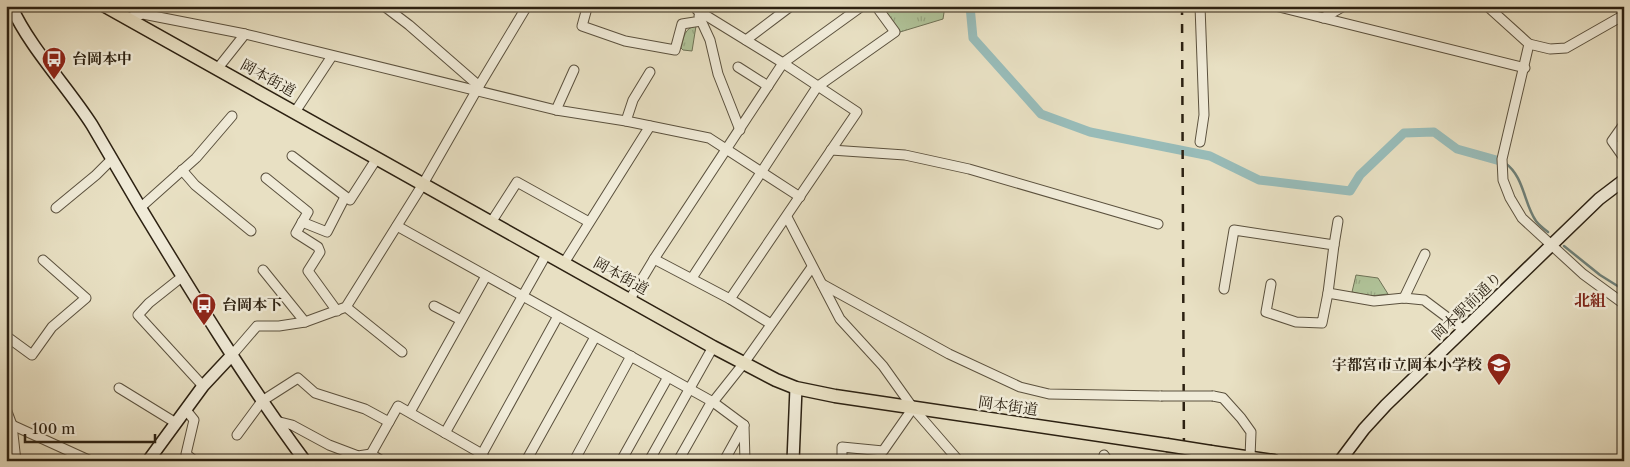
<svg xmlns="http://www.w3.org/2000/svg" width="1630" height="467" font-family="'Libre Caslon Text','Noto Serif JP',serif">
<defs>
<pattern id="grass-tufts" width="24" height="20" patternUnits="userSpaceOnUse" patternTransform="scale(1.25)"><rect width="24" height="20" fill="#b0c399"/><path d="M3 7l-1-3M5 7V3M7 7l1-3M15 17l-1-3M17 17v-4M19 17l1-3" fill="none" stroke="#98a783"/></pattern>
</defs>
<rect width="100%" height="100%" fill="#e8e0c3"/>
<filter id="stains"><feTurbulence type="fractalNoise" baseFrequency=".004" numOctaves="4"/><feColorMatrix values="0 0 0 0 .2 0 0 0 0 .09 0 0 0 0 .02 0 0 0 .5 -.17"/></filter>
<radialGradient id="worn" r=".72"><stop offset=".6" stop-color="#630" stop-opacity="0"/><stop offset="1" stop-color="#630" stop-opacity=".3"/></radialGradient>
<!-- grass -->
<g fill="url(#grass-tufts)" stroke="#6e7256">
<polygon points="881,6 945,6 943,19 900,32"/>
<path d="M696,26l-4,25 -9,-1 -2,-2c3,-11 3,-20 15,-22z"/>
<polygon points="1356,275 1378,278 1388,294 1370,296 1352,292"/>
</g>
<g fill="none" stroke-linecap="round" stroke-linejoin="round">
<!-- stream -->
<g stroke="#6d7e76" stroke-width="2.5">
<path d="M1505,163c19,13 19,41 31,58 3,4 8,8 12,11"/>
<polyline points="1564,246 1600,275 1624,290"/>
</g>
<!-- canal -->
<polyline stroke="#98bcb9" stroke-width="9" points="970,6 973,38 1041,114 1090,132 1210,156 1259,180 1350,191 1360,175 1404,133 1434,132 1457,149 1500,161"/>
<defs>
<g id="street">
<polyline points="384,6 409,25 479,86"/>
<polyline points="1275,6 1525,68"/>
<polyline points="1487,6 1529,44 1550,49 1566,48 1624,15"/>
<polyline points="587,8 582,26 625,41 675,50 682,24 701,21"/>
<polyline points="697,10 783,63 857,112 730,299"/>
<polyline points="699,16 710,40 718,74 740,130"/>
<polyline points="126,18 143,14 245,34 556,110 626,121 709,138 800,197"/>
<polyline points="1323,18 1344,6"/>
<polyline points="746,40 791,6"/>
<polyline points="1529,44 1502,159 1503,180 1510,198 1522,218 1583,274 1624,304"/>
<polyline points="738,67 768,86"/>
<polyline points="218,68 245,34"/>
<polyline points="556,110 574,70"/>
<polyline points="295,112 332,56"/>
<polyline points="626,121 633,100 650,72"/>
<polyline points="1624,124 1612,141 1624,158"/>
<polyline points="1200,142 1204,115 1200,6"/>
<polyline points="831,150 905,155 969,169 1158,224"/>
<polyline points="292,156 350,200 377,158"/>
<polyline points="182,170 195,185 251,231"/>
<polyline points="266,178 308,212 296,233 318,247 320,252 308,271 337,311"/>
<polyline points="56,208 96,175 112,159"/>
<polyline points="140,208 196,158 232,116"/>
<polyline points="787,217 840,319 883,366 913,408 959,461"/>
<polyline points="492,221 517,182 589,222"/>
<polyline points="302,222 327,232 345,197"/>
<polyline points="397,226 713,402 744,425"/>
<polyline points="1334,245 1338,221"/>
<polyline points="654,259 730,299 771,324"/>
<polyline points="564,263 650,126"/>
<polyline points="263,270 305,322"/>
<polyline points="183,276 149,303 138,315 203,386"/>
<polyline points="692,278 817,87 895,32 876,6"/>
<polyline points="822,284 949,354 1020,387 1049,394 1161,396"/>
<polyline points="1271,284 1266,312 1296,322 1322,323 1328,293"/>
<polyline points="1224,289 1234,230 1334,245 1328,293 1374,301 1404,298 1424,300 1464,330"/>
<polyline points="1404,298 1425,254"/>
<polyline points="630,299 654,259 783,63 862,6"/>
<polyline points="434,306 461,320"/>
<polyline points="346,307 402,352"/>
<polyline points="6,336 32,355 52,327 86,298 43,260"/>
<polyline points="232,355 257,326 279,326 305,322 346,307 423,184 479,86 527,6"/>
<polyline points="119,388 176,423"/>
<polyline points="1213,396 1223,398 1241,418 1251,432 1250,457"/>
<polyline points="713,402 744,363 812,267"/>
<polyline points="6,409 12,425 16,461"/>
<polyline points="186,410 194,420 186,454 195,461"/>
<polyline points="410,412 486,276"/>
<polyline points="276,421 292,425 329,445 358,456 371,454"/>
<polyline points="12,425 91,461"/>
<polyline points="744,426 745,461"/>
<polyline points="445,433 547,253"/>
<polyline points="237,435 262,401 298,378 315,393 365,409 389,422"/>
<polyline points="482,454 558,316"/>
<polyline points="1104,455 1108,461"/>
<polyline points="382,461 371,454 398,406 482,454 486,461"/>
<polyline points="526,461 595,337"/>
<polyline points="574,461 631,356"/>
<polyline points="621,461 668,377"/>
<polyline points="649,461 713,347"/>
<polyline points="678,461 712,401"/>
<polyline points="724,461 744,425"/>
<polyline points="842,461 842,447 883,451 913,408"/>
</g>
<g id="secondary">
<path d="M11,6c19,42 56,80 81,119 16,27 32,55 48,82 52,86 105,173 165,254"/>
<polyline points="148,461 203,386 232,355"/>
<polyline points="793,461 796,388"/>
<polyline points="1340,461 1364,429 1386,405 1599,199 1624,180"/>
</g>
<g id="primary">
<polyline points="105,6 713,347 776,380 796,388 835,396 1167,445"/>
<polyline points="1211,452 1274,461"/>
</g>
</defs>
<!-- street casing -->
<use href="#street" stroke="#5b513e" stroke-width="11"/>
<!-- secondary casing -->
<use href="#secondary" stroke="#2c2112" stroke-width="14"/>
<!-- primary casing -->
<use href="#primary" stroke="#2c2112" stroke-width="15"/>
<!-- street -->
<use href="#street" stroke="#f0ebd8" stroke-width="9"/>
<!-- secondary -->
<use href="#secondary" stroke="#f0ebd8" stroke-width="11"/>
<!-- primary -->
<use href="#primary" stroke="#e8e0c3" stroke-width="12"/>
<!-- rail -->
<polyline stroke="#2c2112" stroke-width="2.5" stroke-dasharray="9 9" stroke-linecap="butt" points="1182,6 1184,461"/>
<defs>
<polyline id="street-bridge" points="1161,396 1213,396"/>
<polyline id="primary-bridge" points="1167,445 1211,452"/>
</defs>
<!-- street-bridge casing -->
<use href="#street-bridge" stroke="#5b513e" stroke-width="11" stroke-linecap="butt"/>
<!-- primary-bridge casing -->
<use href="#primary-bridge" stroke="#2c2112" stroke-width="15" stroke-linecap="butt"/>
<!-- street-bridge -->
<use href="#street-bridge" stroke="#f0ebd8" stroke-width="9"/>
<!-- primary-bridge -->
<use href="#primary-bridge" stroke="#e8e0c3" stroke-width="12"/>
</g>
<!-- icons -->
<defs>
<symbol id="bus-pin" viewBox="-11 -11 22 30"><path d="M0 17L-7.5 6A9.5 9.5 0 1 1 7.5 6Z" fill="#8f2418" stroke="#f0ebd8"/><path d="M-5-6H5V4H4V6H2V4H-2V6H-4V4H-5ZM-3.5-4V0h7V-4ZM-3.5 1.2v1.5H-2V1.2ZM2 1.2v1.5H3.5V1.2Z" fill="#fff"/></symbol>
<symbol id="school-pin" viewBox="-11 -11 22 30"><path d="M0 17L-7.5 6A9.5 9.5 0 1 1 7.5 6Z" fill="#8f2418" stroke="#f0ebd8"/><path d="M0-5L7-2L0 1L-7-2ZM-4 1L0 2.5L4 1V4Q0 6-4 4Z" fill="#fff"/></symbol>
</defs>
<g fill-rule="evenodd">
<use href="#bus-pin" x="40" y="45" width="28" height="38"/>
<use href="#bus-pin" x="190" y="291" width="28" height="38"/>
<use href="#school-pin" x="1485" y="351" width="28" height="38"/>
</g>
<g text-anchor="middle" stroke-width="5" stroke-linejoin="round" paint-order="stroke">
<!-- poi labels -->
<g font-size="15" font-weight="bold" fill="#2c2112" stroke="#f0ebd8" text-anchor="start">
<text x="72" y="64">台岡本中</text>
<text x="222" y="310">台岡本下</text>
<text x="1482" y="370" text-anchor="end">宇都宮市立岡本小学校</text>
</g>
<!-- street labels -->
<g font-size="15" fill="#2c2112" stroke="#f0ebd8">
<text transform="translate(268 78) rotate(29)" y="5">岡本街道</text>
<text transform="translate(621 276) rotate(29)" y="5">岡本街道</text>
<text transform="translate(1467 306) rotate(-44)" y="5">岡本駅前通り</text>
<text transform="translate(1008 406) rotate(8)" y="5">岡本街道</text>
</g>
<!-- neighbourhood labels -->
<g font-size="16" font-weight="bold" fill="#7a1f14" stroke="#f0ebd8">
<text x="1590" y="306">北組</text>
</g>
</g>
<!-- margin -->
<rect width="1630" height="467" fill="none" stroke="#e8e0c3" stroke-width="25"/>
<rect x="8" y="8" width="1615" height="452" fill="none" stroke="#2c2112" stroke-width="2.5"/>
<rect x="12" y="12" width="1605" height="442" fill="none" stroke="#2c2112"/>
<!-- scale -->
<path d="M25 434v8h130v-8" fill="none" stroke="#2c2112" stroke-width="2.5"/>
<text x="32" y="434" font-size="15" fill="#2c2112" stroke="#f0ebd8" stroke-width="4" paint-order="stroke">100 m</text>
<rect width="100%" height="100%" filter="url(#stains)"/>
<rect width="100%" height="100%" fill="url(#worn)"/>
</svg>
